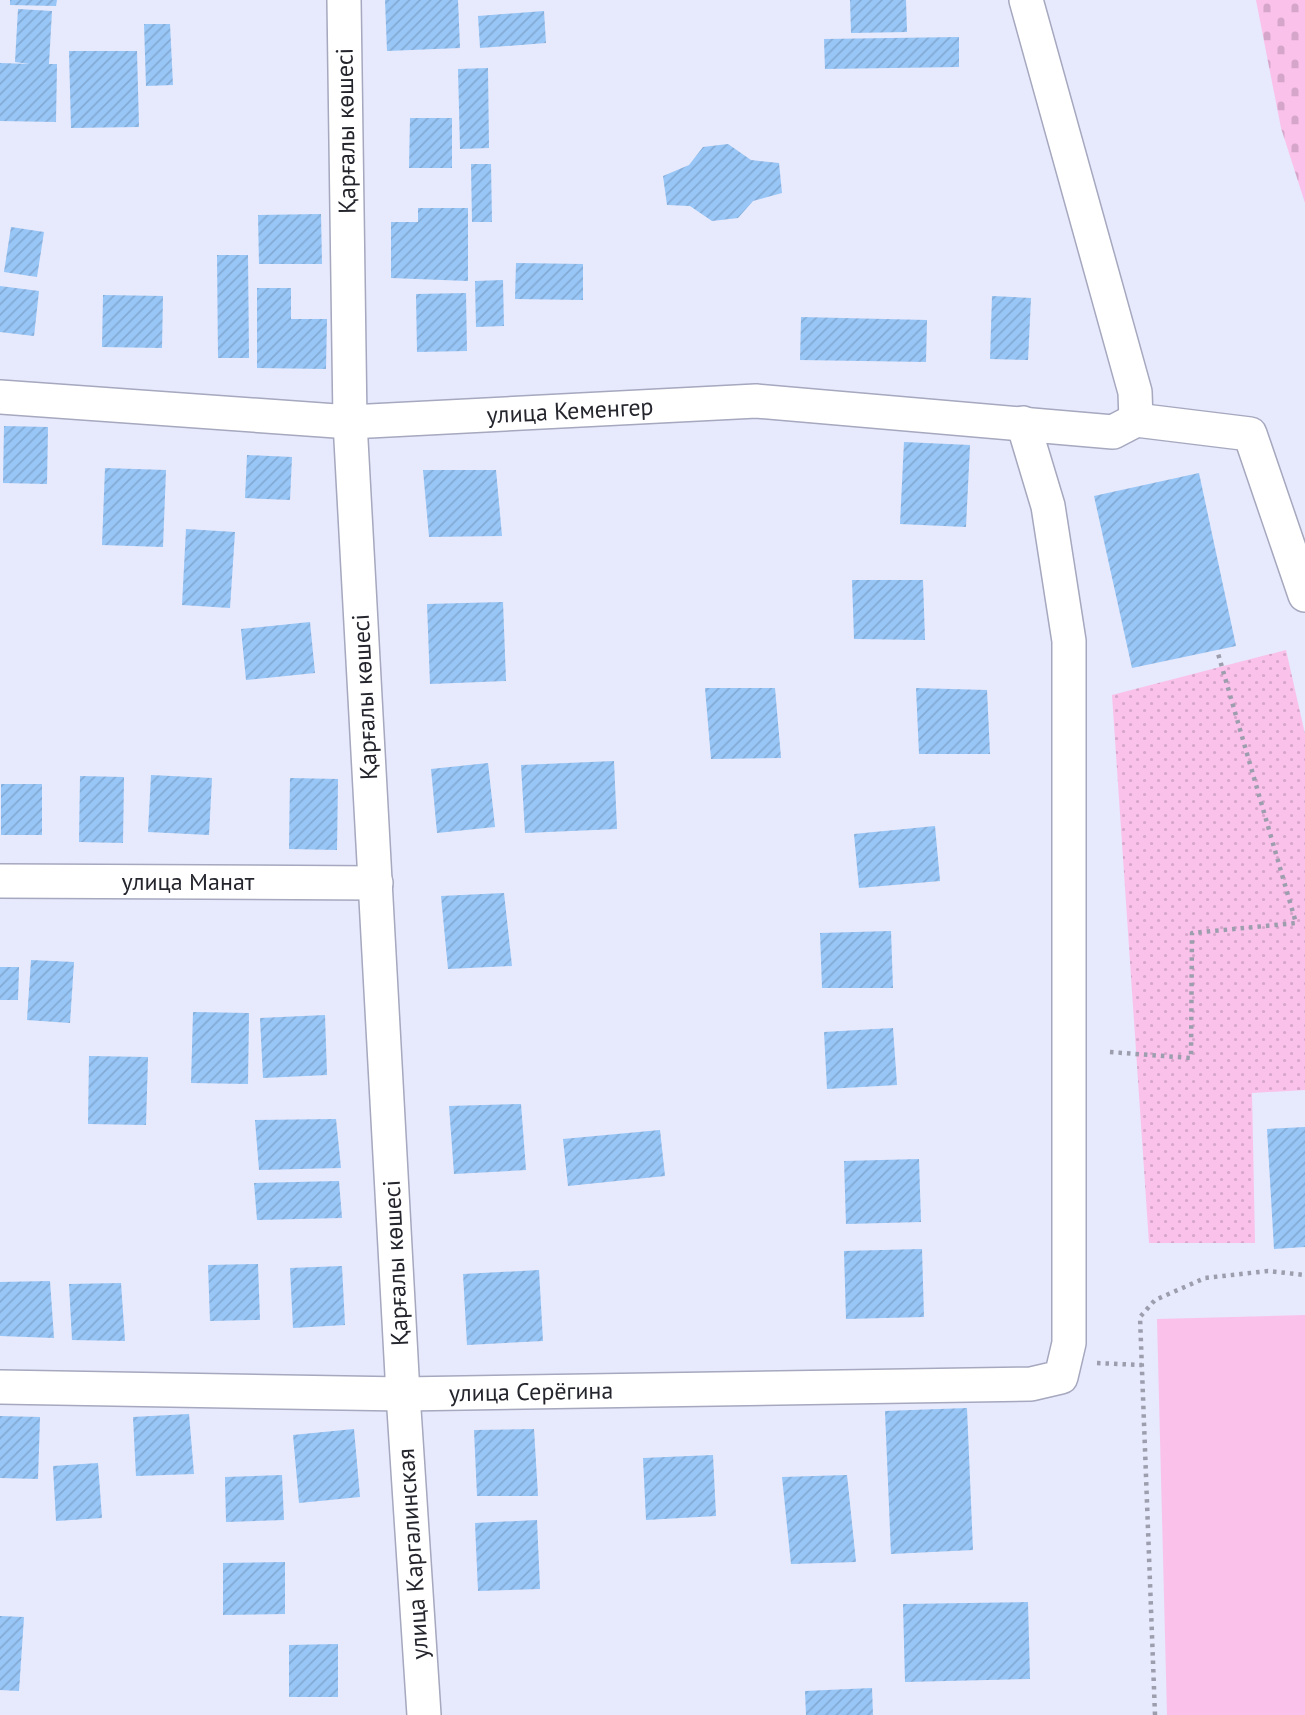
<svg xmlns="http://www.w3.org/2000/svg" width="1305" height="1715" font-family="'PT Sans',sans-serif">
<defs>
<pattern id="cemetery-stones" width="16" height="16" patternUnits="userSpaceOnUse" patternTransform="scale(1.75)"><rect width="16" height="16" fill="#fac1eb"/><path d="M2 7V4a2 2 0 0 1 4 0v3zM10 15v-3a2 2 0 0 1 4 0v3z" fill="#d6a6ca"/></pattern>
<pattern id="park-dots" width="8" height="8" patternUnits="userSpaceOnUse" patternTransform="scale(1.75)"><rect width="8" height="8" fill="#fac1eb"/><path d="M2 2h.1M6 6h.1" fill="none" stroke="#d6a6ca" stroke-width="1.8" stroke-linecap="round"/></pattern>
<pattern id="building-hatch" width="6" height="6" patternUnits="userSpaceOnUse" patternTransform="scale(1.75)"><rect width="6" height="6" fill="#98c6f7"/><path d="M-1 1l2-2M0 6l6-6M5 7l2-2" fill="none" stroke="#83aad4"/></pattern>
</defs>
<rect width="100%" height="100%" fill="#e7e9fc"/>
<!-- cemetery -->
<polygon fill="url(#cemetery-stones)" points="1256,0 1305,0 1305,203 1281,128"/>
<!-- park -->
<polygon fill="url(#park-dots)" points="1286,650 1305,734 1305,1090 1252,1093 1255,1243 1149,1243 1112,695"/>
<!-- pitch -->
<polygon fill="#fac1eb" points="1305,1315 1305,1715 1167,1715 1157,1319"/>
<!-- building -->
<g fill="url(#building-hatch)">
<polygon points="10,0 57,0 56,6 10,5"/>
<polygon points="385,0 458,0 460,48 387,51"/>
<polygon points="850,0 906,0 907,32 851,33"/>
<polygon points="18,9 52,11 49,64 57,64 56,122 0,121 0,63 30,64 15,62"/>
<polygon points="544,11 546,43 480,48 478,16"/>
<polygon points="144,24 170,24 173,85 146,86"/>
<polygon points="959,37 959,67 825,69 824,39"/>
<polygon points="69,51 137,51 139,127 71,128"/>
<polygon points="488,68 489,148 460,149 458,69"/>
<polygon points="410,118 452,118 452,168 409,168"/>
<polygon points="728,144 751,160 779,163 782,193 753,201 738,218 712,221 690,206 667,205 663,176 689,165 703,147"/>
<polygon points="471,164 491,164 492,222 472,222"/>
<polygon points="418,208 468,208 468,281 391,278 391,222 418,222"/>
<polygon points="321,214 322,264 259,264 258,215"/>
<polygon points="11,227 44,232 37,277 4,272"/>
<polygon points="217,255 248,255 249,358 218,358"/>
<polygon points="516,263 583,264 583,300 515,299"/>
<polygon points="503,280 504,326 476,327 475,281"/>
<polygon points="0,286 39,291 34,336 0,332"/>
<polygon points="257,288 291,288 291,319 327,319 326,369 257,368"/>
<polygon points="466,293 467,351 417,352 416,294"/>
<polygon points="103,295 163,296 162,348 102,347"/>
<polygon points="992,296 1031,298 1028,360 990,359"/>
<polygon points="801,317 927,320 926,362 800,360"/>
<polygon points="4,426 48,427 47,484 3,483"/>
<polygon points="904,442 970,445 966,527 900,524"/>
<polygon points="247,455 292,457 290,500 245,498"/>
<polygon points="105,468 166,470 163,547 102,545"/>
<polygon points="423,470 496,470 502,536 429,537"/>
<polygon points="1199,473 1236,646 1132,668 1094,496"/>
<polygon points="186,529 235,532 230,608 182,605"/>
<polygon points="852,580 923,580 925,640 854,639"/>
<polygon points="503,602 506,681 430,684 427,604"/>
<polygon points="310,622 315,673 246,680 241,629"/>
<polygon points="705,688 775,688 781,758 711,759"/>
<polygon points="916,688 987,690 990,754 919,754"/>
<polygon points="614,761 617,829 525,833 521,765"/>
<polygon points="488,763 495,827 437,833 431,769"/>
<polygon points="151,775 212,778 209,835 148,832"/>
<polygon points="80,776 124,777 123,843 79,842"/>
<polygon points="290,778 338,779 337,850 289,849"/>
<rect x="1" y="784" width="41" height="51"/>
<polygon points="935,826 940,881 859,888 854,834"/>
<polygon points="504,893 512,966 448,969 441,896"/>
<polygon points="891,931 893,988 822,988 820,933"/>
<polygon points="31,960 74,962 70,1023 27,1020"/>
<polygon points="0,967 19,967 18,1000 0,1000"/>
<polygon points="193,1012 249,1013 248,1084 191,1083"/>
<polygon points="325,1015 327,1075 263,1078 260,1018"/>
<polygon points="893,1028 897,1085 827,1089 824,1032"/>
<polygon points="89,1056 148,1057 146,1125 88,1124"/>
<polygon points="521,1104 526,1170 454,1174 449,1106"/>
<polygon points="336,1119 341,1168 259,1170 255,1120"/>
<polygon points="1305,1127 1305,1247 1274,1249 1267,1129"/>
<polygon points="660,1130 665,1176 568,1186 563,1139"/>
<polygon points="919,1159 921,1222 846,1224 844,1161"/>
<polygon points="339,1181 342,1218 257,1220 254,1183"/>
<polygon points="922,1249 924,1317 846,1319 844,1251"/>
<polygon points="258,1264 260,1320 210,1321 208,1265"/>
<polygon points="342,1266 345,1325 293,1328 290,1268"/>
<polygon points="539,1270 543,1341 467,1345 463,1274"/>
<polygon points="50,1281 54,1338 0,1336 0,1282"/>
<polygon points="121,1283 125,1341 72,1340 69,1284"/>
<polygon points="967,1408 973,1550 891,1554 885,1411"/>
<polygon points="189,1414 194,1474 136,1476 133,1417"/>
<polygon points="0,1416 40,1417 38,1479 0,1478"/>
<polygon points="354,1429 360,1497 299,1503 293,1435"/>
<polygon points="534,1429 538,1496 477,1496 474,1430"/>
<polygon points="713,1455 716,1516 646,1520 643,1458"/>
<polygon points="98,1463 102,1518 56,1521 53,1466"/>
<polygon points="282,1475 284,1520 226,1522 225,1477"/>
<polygon points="847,1475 856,1562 791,1564 782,1477"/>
<polygon points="537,1520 540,1589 478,1591 475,1523"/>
<polygon points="285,1562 285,1614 223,1615 223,1563"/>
<polygon points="1028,1602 1030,1679 905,1682 903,1604"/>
<polygon points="0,1616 24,1617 19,1691 0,1690"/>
<polygon points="338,1644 338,1697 289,1697 289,1645"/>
<polygon points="872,1688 873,1715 806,1715 805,1691"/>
</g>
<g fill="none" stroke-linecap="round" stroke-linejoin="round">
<defs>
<g id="minor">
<polyline points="344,0 350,422 403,1394 424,1715"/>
<polyline points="1026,0 1135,392 1136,420"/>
<polyline points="0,397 350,422 756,401 1113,432 1136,420"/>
<polyline points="1136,420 1250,434 1305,595"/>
<polyline points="0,881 376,883"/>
<polyline points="0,1387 403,1394 1031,1384 1061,1377 1069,1343 1069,641 1048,506 1023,423"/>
</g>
</defs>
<!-- minor casing -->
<use href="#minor" stroke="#a5a8be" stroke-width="36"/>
<!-- path -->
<g stroke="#9c9ead" stroke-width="4.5" stroke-dasharray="3.5 5" stroke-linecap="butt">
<polyline points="1110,1052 1191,1058 1192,933 1296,923 1217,650"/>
<polyline points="1097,1363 1142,1365"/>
<polyline points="1155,1715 1140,1317 1155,1300 1205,1278 1268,1271 1305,1275"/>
</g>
<!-- minor -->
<use href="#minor" stroke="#fff" stroke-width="33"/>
</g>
<g text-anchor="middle" stroke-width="5" stroke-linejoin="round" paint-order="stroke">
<!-- street labels -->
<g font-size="24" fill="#24252d" stroke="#fff">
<text transform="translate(346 131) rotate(-91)" y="8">Қарғалы көшесі</text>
<text transform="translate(570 411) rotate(-3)" y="8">улица Кеменгер</text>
<text transform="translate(365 697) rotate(-93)" y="8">Қарғалы көшесі</text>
<text x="188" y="890">улица Манат</text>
<text transform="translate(396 1263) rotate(-93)" y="8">Қарғалы көшесі</text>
<text transform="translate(531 1392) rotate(-1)" y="8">улица Серёгина</text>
<text transform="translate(413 1554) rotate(-94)" y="8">улица Каргалинская</text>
</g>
</g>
</svg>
